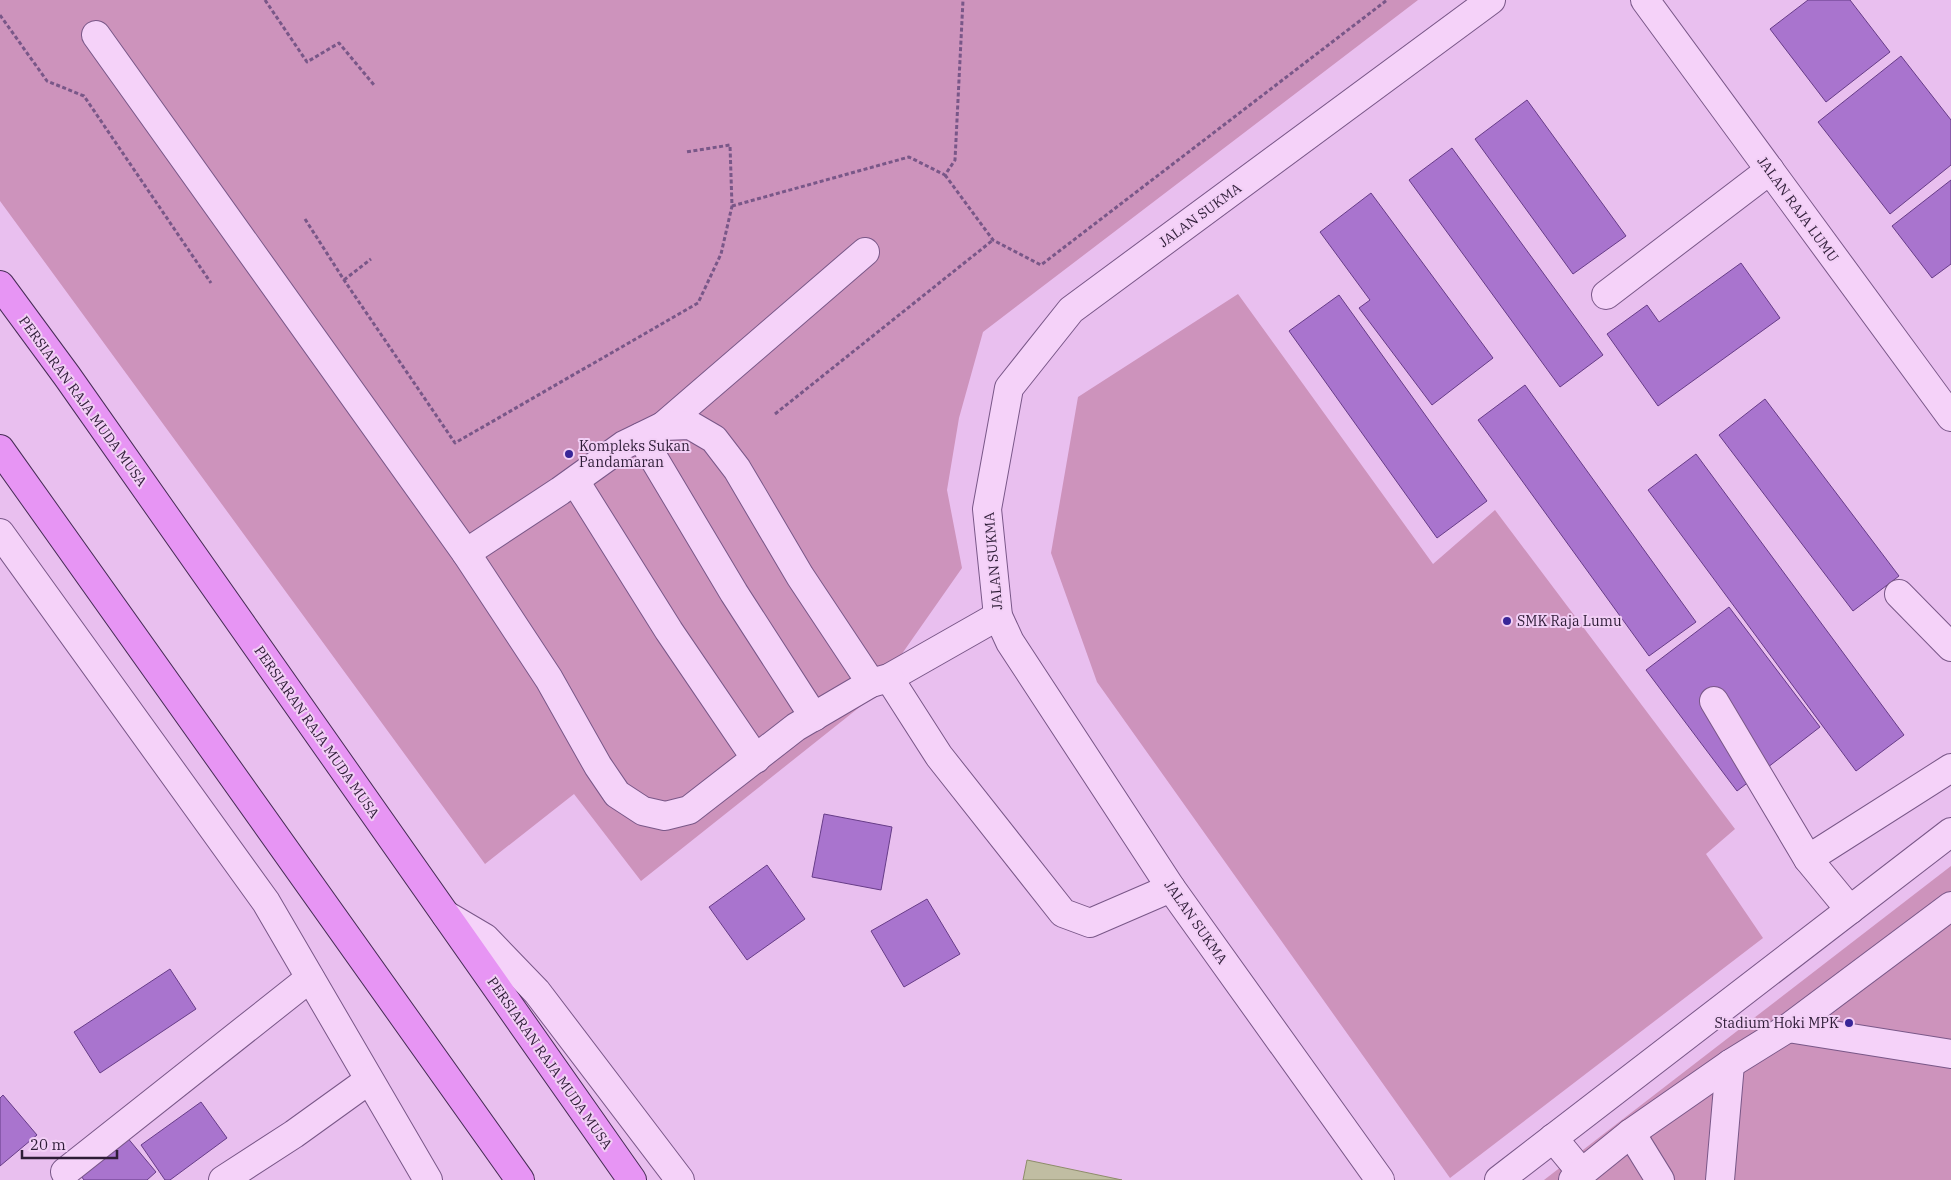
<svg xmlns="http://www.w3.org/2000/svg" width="1951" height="1180" font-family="'IBM Plex Serif',serif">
<rect width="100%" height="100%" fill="#e9bfef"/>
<!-- green -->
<g fill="#cd93bc">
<polygon points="0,0 1418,0 983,332 959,418 947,490 962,568 871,698 641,881 574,794 485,864 0,201"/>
<polygon points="1238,294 1433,564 1495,510 1735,829 1706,854 1763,938 1450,1178 1097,682 1051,553 1078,397"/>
<polygon points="1951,866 1951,1180 1544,1180"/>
</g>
<!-- water -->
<polygon fill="#c0bda2" stroke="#8e8c6a" points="1027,1160 1122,1180 1023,1180"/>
<!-- building -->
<g fill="#a974ce" stroke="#673c88">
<polygon points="1808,0 1850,0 1890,52 1826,102 1770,29"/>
<polygon points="1901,56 1951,120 1951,165 1890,214 1818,122"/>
<polygon points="1527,100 1626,236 1573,274 1475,139"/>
<polygon points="1452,148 1603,355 1560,387 1409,180"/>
<polygon points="1951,180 1951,264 1932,278 1892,226"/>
<polygon points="1371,193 1493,358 1432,405 1359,308 1370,300 1320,232"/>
<polygon points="1741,263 1780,318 1658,406 1607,334 1647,305 1659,322"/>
<polygon points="1339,295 1487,501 1437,538 1289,331"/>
<polygon points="1525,385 1696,622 1649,656 1478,420"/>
<polygon points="1765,399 1899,576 1853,611 1719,435"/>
<polygon points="1696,454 1904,735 1856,771 1648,490"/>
<polygon points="1729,607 1820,727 1737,791 1646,670"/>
<polygon points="824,814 892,827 881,890 812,877"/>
<polygon points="767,865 805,919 747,960 709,907"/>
<polygon points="927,899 960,954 904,987 871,931"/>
<polygon points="170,969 196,1009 100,1073 74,1032"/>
<polygon points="3,1095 37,1135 0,1166 0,1098"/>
<polygon points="201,1102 227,1138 170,1180 165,1180 141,1145"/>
<polygon points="126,1136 156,1172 147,1180 84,1180 81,1176"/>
</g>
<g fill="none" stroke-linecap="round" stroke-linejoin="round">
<defs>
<g id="minor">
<polyline points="1645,0 1951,417"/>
<polyline points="96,35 466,553 549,679 598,766 617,794 643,811 665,816 689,810 796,727 871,683 889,678 998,616"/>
<polyline points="1606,295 1770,170"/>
<polyline points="663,426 865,252"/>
<polyline points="641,437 734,593 814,717"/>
<polyline points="575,481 669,631 756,759"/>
<polyline points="0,533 266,902 428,1180"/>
<polyline points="466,553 560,491 624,445 663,426 690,425 714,439 737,469 800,576 871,683"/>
<polyline points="1899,594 1951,647"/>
<polyline points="889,678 939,756 1063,913 1090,923 1171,888"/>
<polyline points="1714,701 1808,859 1850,910"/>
<polyline points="1808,859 1951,768"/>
<polyline points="446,915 485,938 537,992 680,1180"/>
<polyline points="1788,1028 1951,1054"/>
<polyline points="1631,1133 1660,1180"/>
<polyline points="1553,1138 1582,1173"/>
<polyline points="65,1172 310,978"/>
<polyline points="223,1180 294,1134 369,1080"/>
<polyline points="1380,1180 1171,888 1010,642 998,616 987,509 1009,388 1071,310 1491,0"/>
<polyline points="1499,1180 1951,832"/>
<polyline points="1573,1180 1631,1133 1730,1064 1788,1028 1951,906"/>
<polyline points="1720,1180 1730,1064"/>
</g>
<g id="major">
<polyline points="0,285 67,376 632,1180"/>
<polyline points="0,449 520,1180"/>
</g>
</defs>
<!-- minor casing -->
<use href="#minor" stroke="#795788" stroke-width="30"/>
<!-- major casing -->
<use href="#major" stroke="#462c55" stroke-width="30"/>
<!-- path -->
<g stroke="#795788" stroke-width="3" stroke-dasharray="4 2.5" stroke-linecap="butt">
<polyline points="265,0 307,62 339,43 374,85"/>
<polyline points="0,15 47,81 84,96 211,283"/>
<polyline points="945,175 993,240 1041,265 1387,0"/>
<polyline points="732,206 909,157 945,175 955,160 963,0"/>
<polyline points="305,219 344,280 455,443 698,303 721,254 732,206 730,145 686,152"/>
<polyline points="344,280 371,259"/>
<polyline points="775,414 993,240"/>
</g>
<!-- minor -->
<use href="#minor" stroke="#f5d2f9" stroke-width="28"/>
<!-- major -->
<use href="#major" stroke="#e795f4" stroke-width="28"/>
</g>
<!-- markers -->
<g fill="#392698" stroke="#f2cff6" stroke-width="2">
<circle cx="569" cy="454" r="5"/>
<circle cx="1507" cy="621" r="5"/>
<circle cx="1849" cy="1023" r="5"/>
</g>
<g text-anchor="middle" stroke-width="4" stroke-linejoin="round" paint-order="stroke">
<!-- street labels -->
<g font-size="14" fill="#2e1c37" stroke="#f2cff6">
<text transform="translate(1798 209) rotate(54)" y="5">JALAN RAJA LUMU</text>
<text transform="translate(1200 215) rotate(-36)" y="5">JALAN SUKMA</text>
<text transform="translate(83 401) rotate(54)" y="5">PERSIARAN RAJA MUDA MUSA</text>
<text transform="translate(993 561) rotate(-95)" y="5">JALAN SUKMA</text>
<text transform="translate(317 732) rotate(55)" y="5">PERSIARAN RAJA MUDA MUSA</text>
<text transform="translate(1196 922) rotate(55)" y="5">JALAN SUKMA</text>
<text transform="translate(550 1063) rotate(55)" y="5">PERSIARAN RAJA MUDA MUSA</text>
</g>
<!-- poi labels -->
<g font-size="14" fill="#2e1c37" stroke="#f2cff6" text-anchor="start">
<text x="579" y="451">Kompleks Sukan<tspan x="579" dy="16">Pandamaran</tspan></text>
<text x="1517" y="626">SMK Raja Lumu</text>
<text x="1839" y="1028" text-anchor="end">Stadium Hoki MPK</text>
</g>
</g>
<!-- scale -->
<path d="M22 1150v8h95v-8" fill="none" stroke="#2e1c37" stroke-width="2.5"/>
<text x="30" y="1150" font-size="15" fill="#2e1c37" stroke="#f2cff6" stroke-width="4" paint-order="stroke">20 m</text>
</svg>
